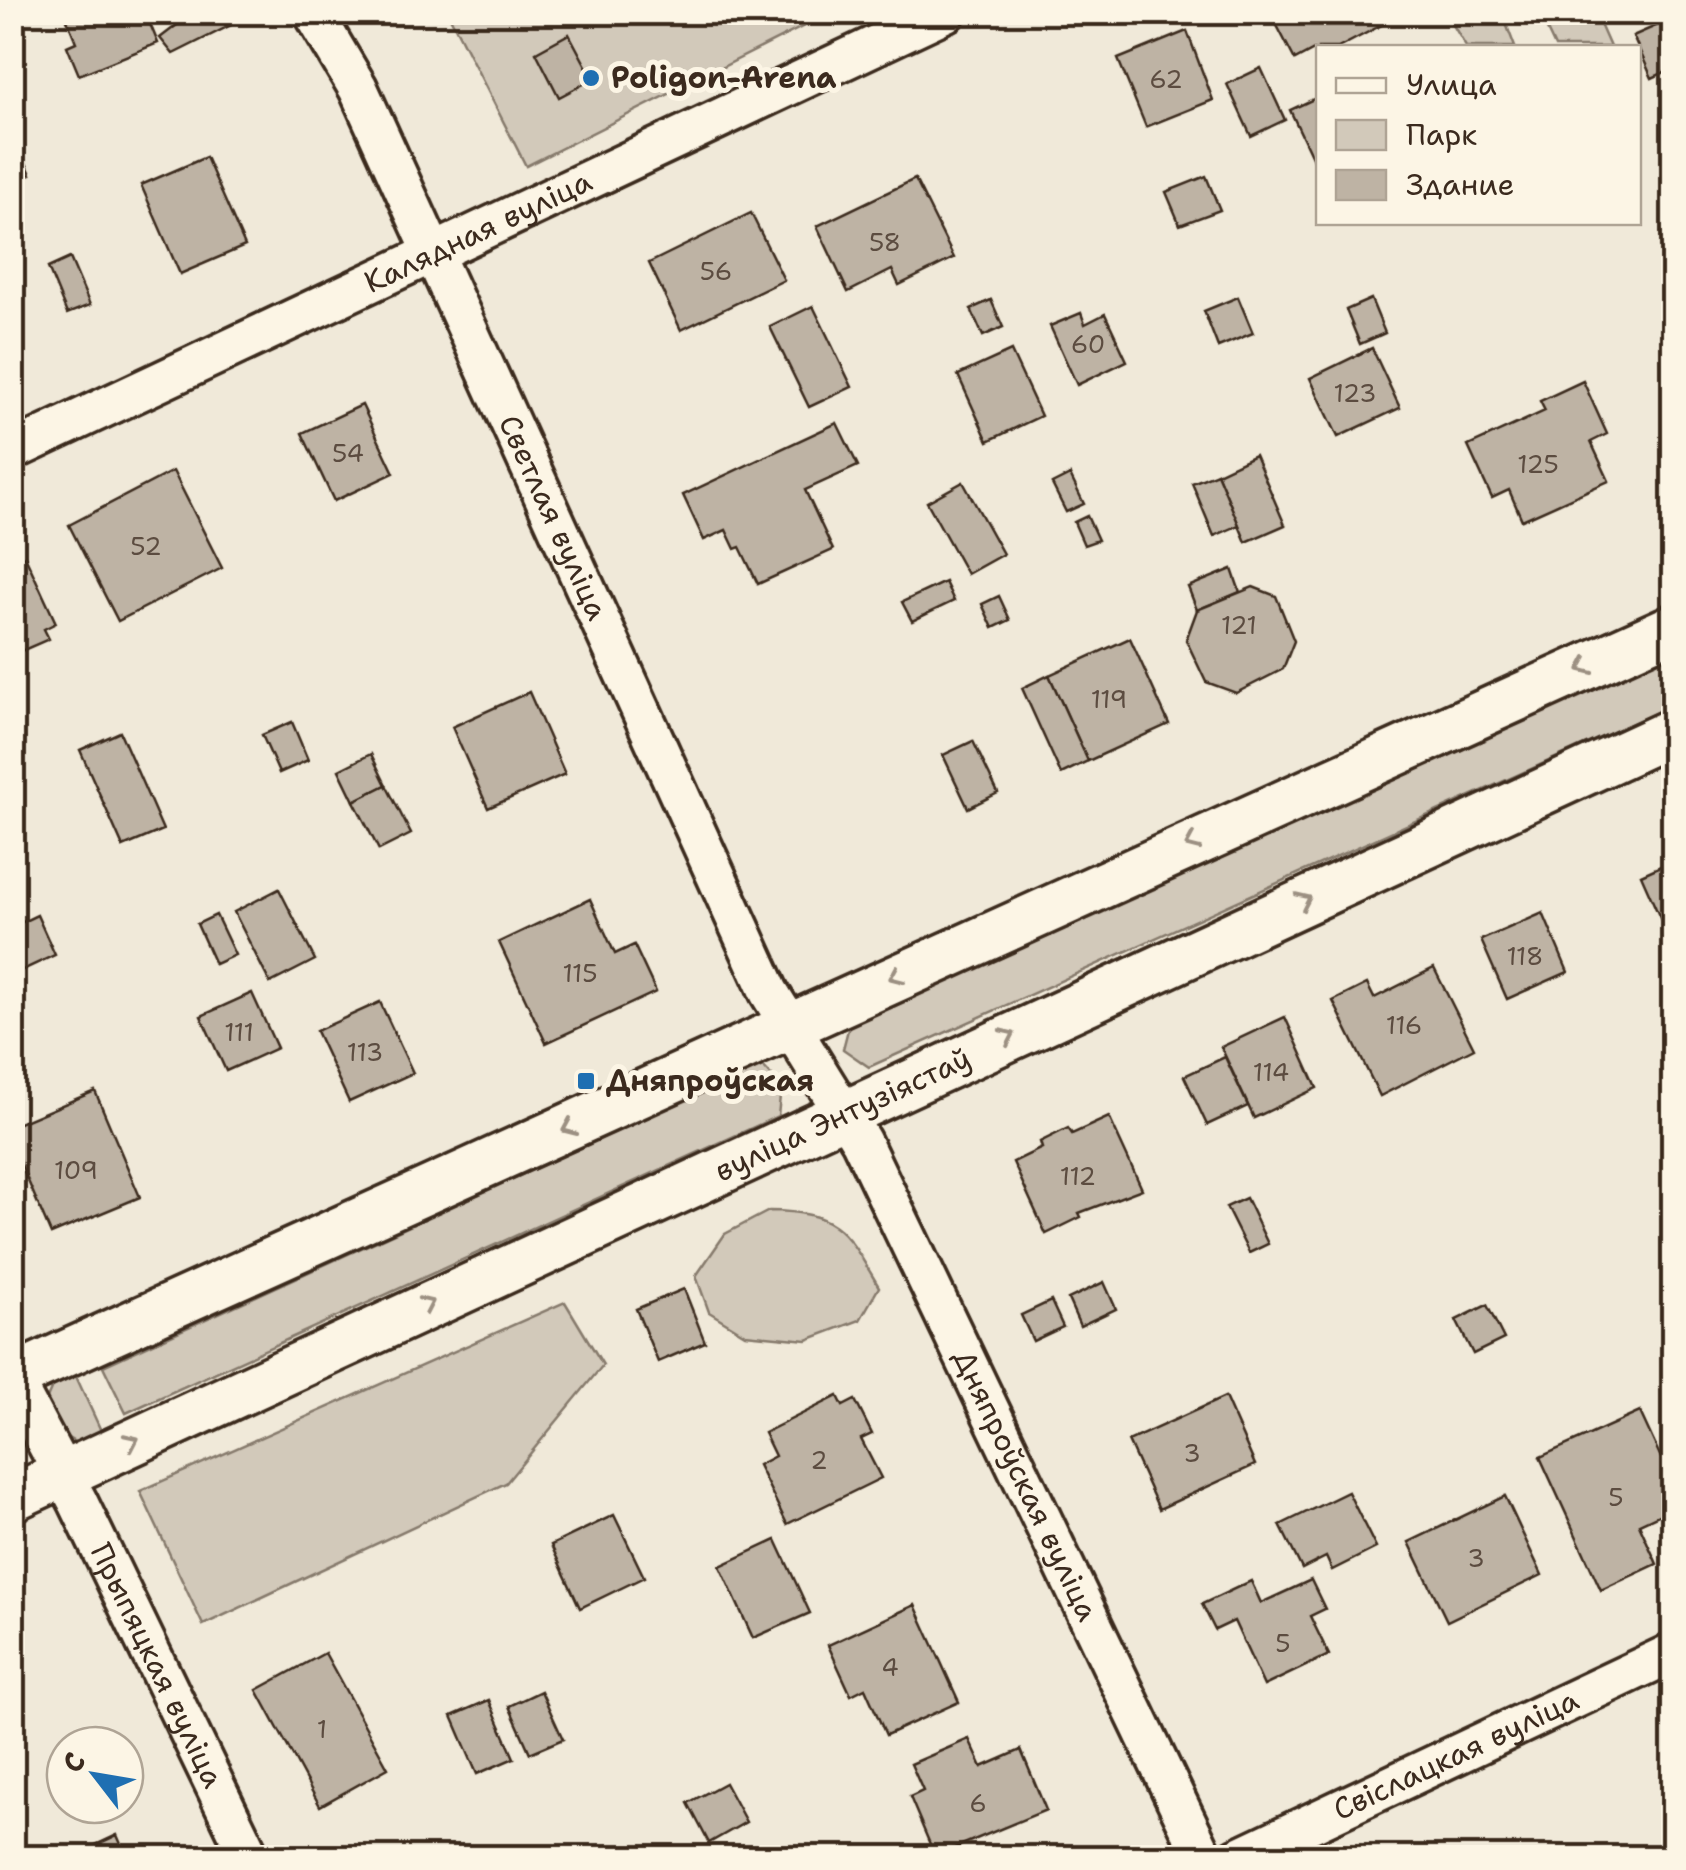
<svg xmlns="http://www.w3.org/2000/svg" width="1686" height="1870" font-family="'Shantell Sans',sans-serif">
<rect width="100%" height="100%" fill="#f0e9d9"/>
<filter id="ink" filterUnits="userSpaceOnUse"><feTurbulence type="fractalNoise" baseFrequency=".01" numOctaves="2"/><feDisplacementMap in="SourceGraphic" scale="20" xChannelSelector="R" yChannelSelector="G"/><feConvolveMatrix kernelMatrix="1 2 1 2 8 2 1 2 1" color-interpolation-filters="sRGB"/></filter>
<g filter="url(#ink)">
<!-- green -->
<g fill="#d2c9ba" stroke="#867a6c" stroke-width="2.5">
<polygon points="448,13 830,13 526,166"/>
<polygon points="1446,13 1502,13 1515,47 1466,47"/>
<polygon points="1539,13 1595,13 1610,47 1555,47"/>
<polygon points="1673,642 1673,705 869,1067 843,1049 851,1018"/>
<polygon points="762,1065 781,1086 778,1116 126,1413 103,1366"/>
<path d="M769,1211c70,1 76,19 110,76l-19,33 -53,20 -62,-6 -36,-22 -13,-36 29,-42z"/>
<polygon points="565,1302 603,1365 506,1483 203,1625 140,1491"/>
<polygon points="74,1372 102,1433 80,1445 56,1431 46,1401 55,1380"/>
</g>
<!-- building -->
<g fill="#beb3a4" stroke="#3b2a1e" stroke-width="2.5">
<polygon points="64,12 152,12 148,19 158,43 79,75 67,46 76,42"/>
<polygon points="194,12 228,12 237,22 173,54 160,38"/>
<polygon points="1270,12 1389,12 1393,19 1338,48 1318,48 1318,58 1314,50 1295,60"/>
<polygon points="1674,18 1674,68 1652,78 1633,36"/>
<polygon points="1187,31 1213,100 1146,127 1118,59"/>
<polygon points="569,34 593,79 559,97 536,52"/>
<polygon points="1261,68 1285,120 1251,136 1227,84"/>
<polygon points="1318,97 1318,157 1313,159 1290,110"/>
<polygon points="17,143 31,174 12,182 12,145"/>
<polygon points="206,157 245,246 180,274 141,185"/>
<polygon points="1206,176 1220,210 1180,225 1166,192"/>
<polygon points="915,179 954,258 899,285 892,270 848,292 817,226"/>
<polygon points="751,213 784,280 681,330 649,263"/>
<polygon points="70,258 90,305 67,314 48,268"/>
<polygon points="1238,297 1253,333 1218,347 1204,311"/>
<polygon points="1371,299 1385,333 1360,344 1346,310"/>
<polygon points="991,300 1003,327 983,336 971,309"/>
<polygon points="813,306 852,387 809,407 770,327"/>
<polygon points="1081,313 1085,324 1105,314 1127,361 1077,385 1050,326"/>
<polygon points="1372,348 1400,408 1338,437 1310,378"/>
<polygon points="1011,351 1041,416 988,441 958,375"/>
<polygon points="1583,381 1607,434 1591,442 1609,481 1522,520 1509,490 1492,498 1468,446 1545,411 1540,401"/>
<polygon points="362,405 394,473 334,501 302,433"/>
<polygon points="837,423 858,466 805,490 833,550 758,584 740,547 735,549 726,530 704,540 683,495"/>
<polygon points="1255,455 1285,525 1246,542 1217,473"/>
<polygon points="173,471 222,568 118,621 69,525"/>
<polygon points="1217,473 1239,525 1214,536 1192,483"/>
<polygon points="1070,475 1084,504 1066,512 1052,484"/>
<polygon points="963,482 1003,554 967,574 927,502"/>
<polygon points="1087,516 1098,540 1084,545 1074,522"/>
<polygon points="25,556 56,623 44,629 49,639 12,655 12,562"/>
<polygon points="1232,569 1240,592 1197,610 1188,587"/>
<polygon points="945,582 954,601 912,621 902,602"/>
<polygon points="1253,587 1276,596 1294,641 1283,669 1236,693 1206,682 1186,640 1197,610"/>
<polygon points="999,596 1010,620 993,628 982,604"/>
<polygon points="1130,638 1169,724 1088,761 1049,675"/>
<polygon points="1049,675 1088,761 1061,774 1022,688"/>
<polygon points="529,692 565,774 488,808 452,727"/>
<polygon points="292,722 308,760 279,773 262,735"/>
<polygon points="120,732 163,830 123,847 80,750"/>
<polygon points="973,741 998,793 968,808 943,755"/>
<polygon points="371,754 386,785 354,801 339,770"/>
<polygon points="386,785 411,834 379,850 354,801"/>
<polygon points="1674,860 1674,922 1664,927 1641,875"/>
<polygon points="279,889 315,960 270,983 234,912"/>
<polygon points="590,899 615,954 634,945 656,992 546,1043 499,942"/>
<polygon points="1543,913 1568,972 1507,999 1481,940"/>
<polygon points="37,915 55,955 12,975 12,927"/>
<polygon points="216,915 235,955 215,964 197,924"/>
<polygon points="1434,968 1474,1048 1380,1096 1333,1001 1367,984 1374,998"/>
<polygon points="252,993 277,1048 226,1071 201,1016"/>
<polygon points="380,1002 413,1073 349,1102 316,1031"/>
<polygon points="1285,1017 1317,1088 1254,1118 1221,1047"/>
<polygon points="1225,1057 1248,1106 1207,1125 1184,1076"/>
<polygon points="95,1091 140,1197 51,1234 12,1144 12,1126"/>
<polygon points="1109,1117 1142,1189 1079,1213 1081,1217 1046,1234 1013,1162 1042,1148 1040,1142 1068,1128 1072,1134"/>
<polygon points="1246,1198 1268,1244 1249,1253 1226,1207"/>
<polygon points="1104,1282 1116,1309 1080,1326 1068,1299"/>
<polygon points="684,1289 705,1342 658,1362 636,1309"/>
<polygon points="1051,1301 1063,1327 1033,1341 1021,1315"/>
<polygon points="1487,1305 1504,1339 1473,1354 1456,1320"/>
<polygon points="838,1396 843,1406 855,1400 872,1434 861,1439 881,1478 787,1524 758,1465 775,1456 764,1433"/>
<polygon points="1225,1397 1255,1465 1159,1509 1128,1441"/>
<polygon points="1640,1412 1674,1486 1674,1508 1639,1524 1657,1564 1601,1590 1540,1457"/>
<polygon points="1348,1492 1376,1548 1332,1570 1326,1557 1302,1569 1280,1525"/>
<polygon points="1505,1496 1542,1575 1447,1621 1409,1542"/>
<polygon points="614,1515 644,1577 580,1608 551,1545"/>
<polygon points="776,1540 810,1613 753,1638 720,1566"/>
<polygon points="1311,1580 1325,1609 1310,1616 1329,1655 1264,1686 1234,1621 1215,1630 1202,1604 1251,1581 1261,1603"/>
<polygon points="915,1605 959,1702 886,1735 865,1688 851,1695 828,1645"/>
<polygon points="325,1653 388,1768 320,1806 257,1690"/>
<polygon points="12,1681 25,1709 12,1715"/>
<polygon points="541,1691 563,1739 530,1753 509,1706"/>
<polygon points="489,1700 514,1758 477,1774 452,1716"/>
<polygon points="969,1739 982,1767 1021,1750 1046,1810 935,1856 910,1797 923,1791 911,1764"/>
<polygon points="725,1783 746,1822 709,1843 688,1803"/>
<polygon points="117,1835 127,1858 68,1858"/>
</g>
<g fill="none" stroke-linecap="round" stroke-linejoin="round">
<defs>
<g id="minor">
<path id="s1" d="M313,12l45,76 411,904 92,149 343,717"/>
<path id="s2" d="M12,451l934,-439"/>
<path id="s3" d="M12,1378l66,124 172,356"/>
<path id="s4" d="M1237,1858l437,-206"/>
</g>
<g id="tertiary">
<polyline points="12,1378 1674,627"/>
<path id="s5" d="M12,1498l1662,-767"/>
</g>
</defs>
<!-- minor casing -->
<use href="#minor" stroke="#3b2a1e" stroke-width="45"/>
<!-- tertiary casing -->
<use href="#tertiary" stroke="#3b2a1e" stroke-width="52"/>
<!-- minor -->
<use href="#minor" stroke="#fcf5e5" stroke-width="38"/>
<!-- tertiary -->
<use href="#tertiary" stroke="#fcf5e5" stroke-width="45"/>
</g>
<!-- one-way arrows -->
<defs><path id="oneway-chevron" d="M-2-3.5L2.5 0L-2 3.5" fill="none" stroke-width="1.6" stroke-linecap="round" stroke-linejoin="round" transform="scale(2.5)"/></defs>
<g stroke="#9c9082">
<use href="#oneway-chevron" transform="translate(1585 667) rotate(156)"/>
<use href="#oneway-chevron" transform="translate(1192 843) rotate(156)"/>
<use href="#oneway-chevron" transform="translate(1304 900) rotate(-25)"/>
<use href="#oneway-chevron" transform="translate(896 976) rotate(156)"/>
<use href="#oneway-chevron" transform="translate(1008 1036) rotate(-25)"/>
<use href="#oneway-chevron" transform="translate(569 1128) rotate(156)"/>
<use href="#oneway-chevron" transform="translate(427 1304) rotate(-25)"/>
<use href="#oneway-chevron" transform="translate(132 1441) rotate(-25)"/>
</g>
</g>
<!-- markers -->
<g fill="#1f6fb2" stroke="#fcf5e5" stroke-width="4">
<circle cx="591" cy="78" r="10"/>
<rect x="576" y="1071" width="20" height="20" rx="5"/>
</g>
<g text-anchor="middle" stroke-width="10" stroke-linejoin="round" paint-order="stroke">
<!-- number labels -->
<g font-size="25" fill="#5c4c40">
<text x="1166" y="88">62</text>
<text x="885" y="251">58</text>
<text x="716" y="280">56</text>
<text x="1088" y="353">60</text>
<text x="1355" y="402">123</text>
<text x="348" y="462">54</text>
<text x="1538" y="473">125</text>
<text x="146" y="555">52</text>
<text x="1239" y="634">121</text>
<text x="1109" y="708">119</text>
<text x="1525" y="965">118</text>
<text x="580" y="982">115</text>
<text x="1404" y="1034">116</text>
<text x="239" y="1041">111</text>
<text x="365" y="1061">113</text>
<text x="1271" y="1081">114</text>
<text x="76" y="1179">109</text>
<text x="1078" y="1185">112</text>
<text x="1192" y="1462">3</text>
<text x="819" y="1469">2</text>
<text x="1616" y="1506">5</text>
<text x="1476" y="1567">3</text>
<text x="1283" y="1652">5</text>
<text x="890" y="1676">4</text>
<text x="322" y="1738">1</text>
<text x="978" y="1812">6</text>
</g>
<!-- poi labels -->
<g font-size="30" font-weight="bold" fill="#3b2a1e" stroke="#fcf5e5" text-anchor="start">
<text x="611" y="88">Poligon-Arena</text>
<text x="606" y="1091">Дняпроўская</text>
</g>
<!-- street labels -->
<g font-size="30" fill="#3b2a1e" stroke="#fcf5e5">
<text dy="10" stroke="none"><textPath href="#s2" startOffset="515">Калядная вуліца</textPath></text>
<text dy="10" stroke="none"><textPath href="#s1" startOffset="560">Светлая вуліца</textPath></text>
<text dy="10" stroke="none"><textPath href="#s5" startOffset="915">вуліца Энтузіястаў</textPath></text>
<text dy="10" stroke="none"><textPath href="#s1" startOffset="1638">Дняпроўская вуліца</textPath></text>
<text dy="10" stroke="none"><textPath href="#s3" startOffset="322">Прыпяцкая вуліца</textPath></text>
<text dy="10" stroke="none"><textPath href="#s4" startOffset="242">Свіслацкая вуліца</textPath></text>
</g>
</g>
<!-- margin -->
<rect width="1686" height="1870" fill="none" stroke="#fcf5e5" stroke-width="50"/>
<rect x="25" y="25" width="1636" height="1820" fill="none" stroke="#3b2a1e" stroke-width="4" filter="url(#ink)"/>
<!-- legend -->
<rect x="1316" y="45" width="325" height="180" fill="#fcf5e5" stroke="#afa495" stroke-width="2.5"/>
<rect x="1336" y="78" width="50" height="15" fill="#fcf5e5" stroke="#afa495" stroke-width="2.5"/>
<text x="1406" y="95" font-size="30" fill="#3b2a1e">Улица</text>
<rect x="1336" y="120" width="50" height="30" fill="#d2c9ba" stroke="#afa495" stroke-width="2.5"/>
<text x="1406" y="145" font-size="30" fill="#3b2a1e">Парк</text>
<rect x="1336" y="170" width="50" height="30" fill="#beb3a4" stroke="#afa495" stroke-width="2.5"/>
<text x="1406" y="195" font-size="30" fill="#3b2a1e">Здание</text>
<!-- north arrow -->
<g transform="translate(95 1775) rotate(301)"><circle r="48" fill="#fcf5e5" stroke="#afa495" stroke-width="2.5"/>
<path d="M0-8L18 38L0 25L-18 38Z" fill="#1f6fb2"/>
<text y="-15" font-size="28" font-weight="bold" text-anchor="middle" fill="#3b2a1e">С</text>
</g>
</svg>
